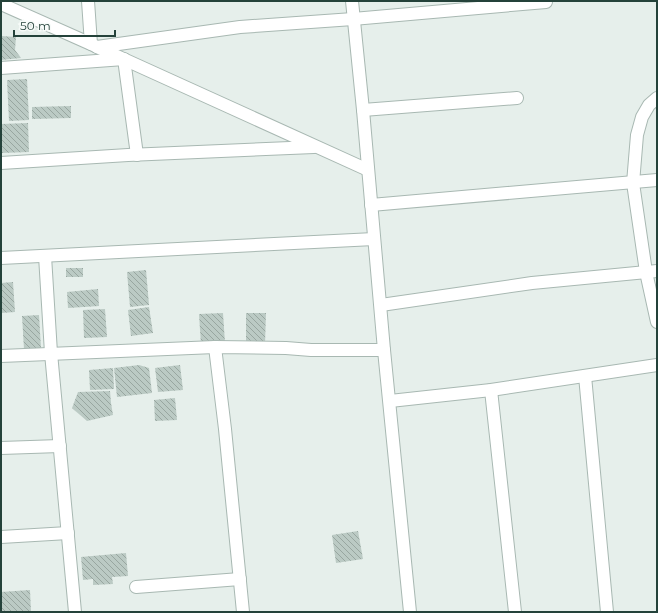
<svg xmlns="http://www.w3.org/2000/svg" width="658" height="613" font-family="Montserrat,sans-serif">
<defs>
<pattern id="building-back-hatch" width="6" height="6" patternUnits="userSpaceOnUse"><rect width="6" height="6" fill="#bbcac4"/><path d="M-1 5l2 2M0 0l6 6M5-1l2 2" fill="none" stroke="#98a6a0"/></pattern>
</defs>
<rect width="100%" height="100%" fill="#e6efeb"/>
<!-- building -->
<g fill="url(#building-back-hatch)">
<polygon points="1,36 16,37 15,50 21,58 1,60"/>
<polygon points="27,79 29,120 9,121 7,80"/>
<polygon points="71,106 71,118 32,119 32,107"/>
<polygon points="28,123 29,152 1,153 1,124"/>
<rect x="66" y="268" width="17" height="9"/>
<polygon points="146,270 149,305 130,307 127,272"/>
<polygon points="13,282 15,312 1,313 1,283"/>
<polygon points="98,289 99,306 68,308 67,292"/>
<polygon points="149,307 153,333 131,336 128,310"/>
<polygon points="105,309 107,337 84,338 83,310"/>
<polygon points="223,313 225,343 201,345 199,314"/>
<polygon points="246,313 266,313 265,344 246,344"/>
<polygon points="39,315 41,348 24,349 22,316"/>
<polygon points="139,365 149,368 152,393 117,397 114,368"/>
<polygon points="180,365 183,390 158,392 155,368"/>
<polygon points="113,368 114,389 90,390 89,370"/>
<polygon points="110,391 111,403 113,415 87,421 72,408 78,392"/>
<polygon points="175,398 177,420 155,421 154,400"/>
<polygon points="358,531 363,559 336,563 332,535"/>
<polygon points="126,553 128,576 112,577 113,584 93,585 93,579 83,580 81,557"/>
<polygon points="30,590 31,612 1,612 1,592"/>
</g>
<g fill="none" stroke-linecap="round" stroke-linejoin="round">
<defs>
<g id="minor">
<polyline points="88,1 91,44"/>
<polyline points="352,1 363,110 384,350 410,612"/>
<polyline points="1,4 91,44 97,47 368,170"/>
<polyline points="97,47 240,27 353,19 546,2"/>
<polyline points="1,68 124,59 137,155"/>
<polyline points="657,98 649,105 642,117 637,135 633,183 646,272 657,322"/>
<polyline points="363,110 517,98"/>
<polyline points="1,163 128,155 314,147"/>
<polyline points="371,205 657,180"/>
<polyline points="45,256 51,353 75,612"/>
<polyline points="1,258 374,239"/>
<polyline points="381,305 532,283 657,271"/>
<polyline points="215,347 225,429 243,612"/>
<polyline points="1,356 215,347 286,348 311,350 384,350"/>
<polyline points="585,376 607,612"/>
<polyline points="491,390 515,612"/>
<polyline points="390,401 491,390 657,365"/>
<polyline points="1,448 60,446"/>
<polyline points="1,537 68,533"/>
<polyline points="136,587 240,579"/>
</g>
</defs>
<!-- minor casing -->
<use href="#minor" stroke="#a8b8b2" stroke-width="14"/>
<!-- minor -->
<use href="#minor" stroke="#fff" stroke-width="12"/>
</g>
<!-- border -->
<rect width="658" height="613" fill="none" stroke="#24423a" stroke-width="4"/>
<!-- scale -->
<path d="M14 30v6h101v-6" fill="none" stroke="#24423a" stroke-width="2"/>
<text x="20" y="30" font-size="12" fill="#24423a" stroke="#f7fbf9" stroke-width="3" paint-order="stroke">50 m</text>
</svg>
